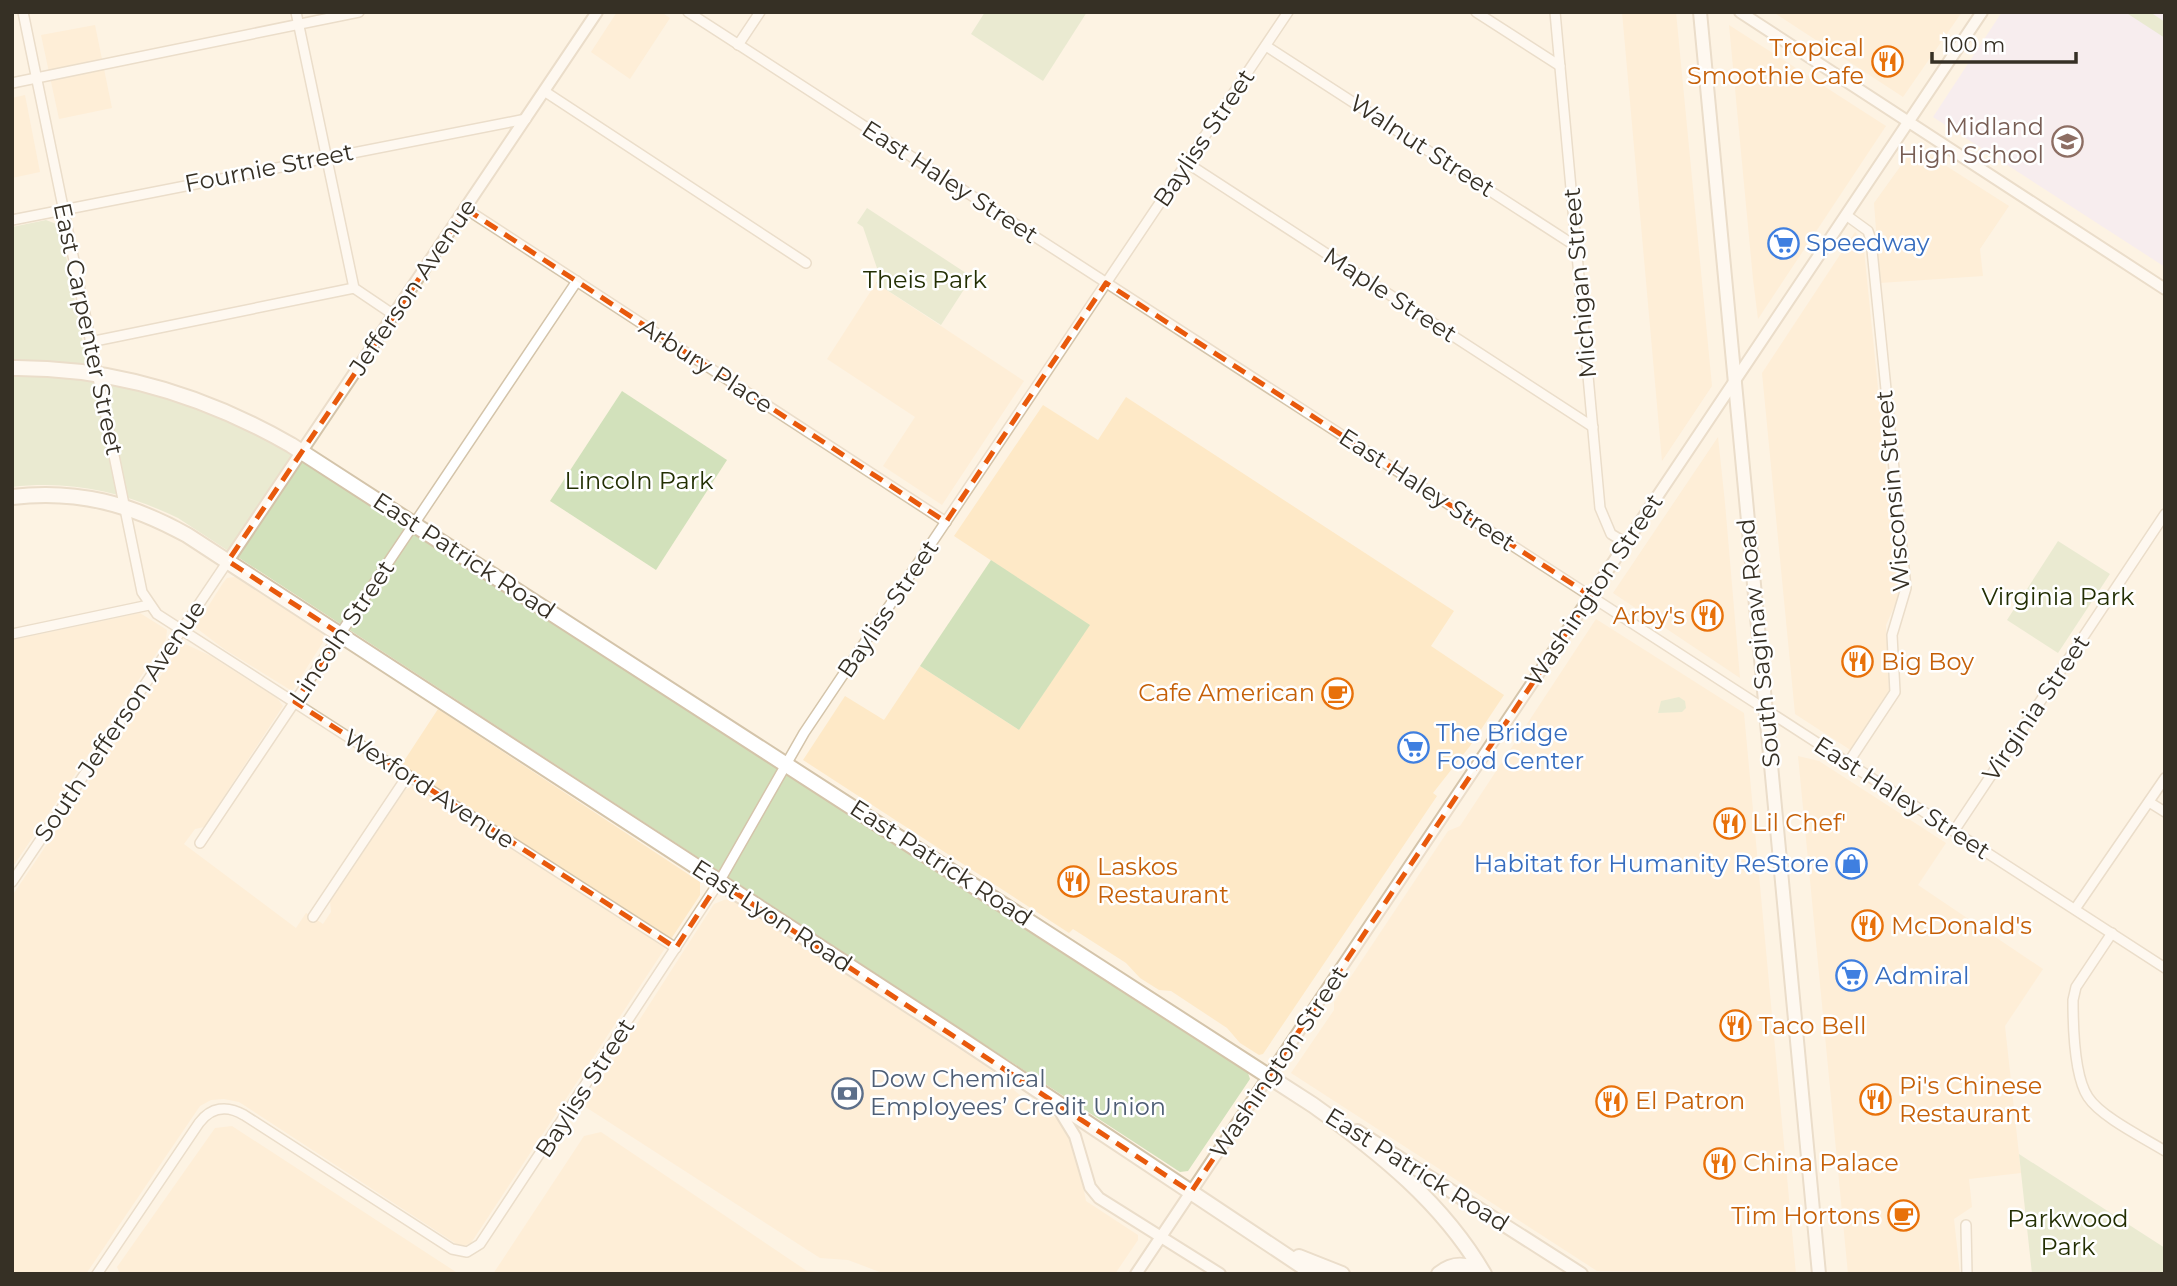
<svg xmlns="http://www.w3.org/2000/svg" width="2177" height="1286" font-family="Montserrat,sans-serif">
<rect width="100%" height="100%" fill="#fdf3e3"/>
<!-- built -->
<g fill="#fee9c7">
<polygon points="617,12 661,12 670,18 630,79 591,52"/>
<polygon points="1622,12 1676,12 1712,386 1662,461"/>
<polygon points="1773,12 1962,12 1903,97"/>
<polygon points="95,25 112,108 59,119 41,35"/>
<polygon points="1729,25 1886,126 1758,319 1753,279"/>
<polygon points="25,95 40,172 12,178 12,98"/>
<polygon points="1915,146 2009,206 1980,249 1983,276 1880,283 1874,203"/>
<polygon points="1855,232 1863,240 1899,596 1886,625 1889,691 1852,751 1795,714 1762,373"/>
<polygon points="876,283 1024,381 942,505 883,466 915,417 827,359"/>
<polygon points="1126,397 1454,611 1431,646 1504,695 1470,746 1433,793 1437,796 1263,1054 1259,1055 1240,1043 1227,1028 1171,991 1159,990 1140,978 1126,963 1073,929 1069,933 803,760 845,696 884,720 920,666 1019,730 1089,625 954,536 1043,405 1098,440"/>
<polygon points="1718,437 1725,503 1740,678 1613,593"/>
<polygon points="235,577 322,633 325,639 292,691 224,649 195,627 223,583 227,578"/>
<polygon points="140,613 167,630 166,639 12,868 12,640"/>
<polygon points="1596,619 1744,713 1796,1274 1597,1271 1291,1073 1334,1010 1334,1002 1448,831 1460,826"/>
<polygon points="183,643 211,656 278,699 283,706 204,827 195,829 184,844 296,928 306,913 323,924 331,912 330,901 405,790 413,786 420,776 402,764 438,709 700,882 700,895 471,1243 464,1246 458,1245 239,1102 224,1099 211,1100 200,1106 86,1274 12,1274 12,896"/>
<polygon points="1798,756 1819,761 1946,843 1918,885 2043,969 2005,1026 2021,1173 1969,1179 1972,1207 1954,1219 1960,1274 1848,1274"/>
<polygon points="729,898 987,1067 1021,1096 1060,1121 1074,1140 1086,1201 1138,1235 1138,1240 1115,1274 885,1274 848,1260 820,1258 584,1106 714,904"/>
<polygon points="232,1126 459,1274 120,1274 117,1267 215,1128"/>
<polygon points="601,1132 807,1271 839,1274 493,1274 584,1136"/>
</g>
<!-- education -->
<polygon fill="#efe6fb" points="2002,12 2165,12 2165,267 1933,117"/>
<!-- green -->
<g fill="#d2e1bb">
<polygon points="985,12 1087,12 1043,81 971,34"/>
<polygon points="2125,12 2150,12 2165,22 2165,38"/>
<polygon points="867,208 972,277 941,325 876,283 880,277 863,227 857,223"/>
<path d="M46,220l13,5 3,10 28,144c68,14 130,36 191,69l967,625 2,6 -62,92 -8,1 -1002,-654c-54,-26 -106,-38 -166,-31v-260z"/>
<polygon points="622,391 727,460 656,570 550,501"/>
<polygon points="2058,541 2110,574 2058,653 2007,620"/>
<polygon points="991,560 1090,625 1019,730 920,666"/>
<polygon points="1679,697 1685,701 1686,708 1682,712 1658,713 1661,701"/>
<polygon points="2019,1154 2165,1248 2165,1274 2032,1274"/>
</g>
<g fill="none" stroke-linecap="round" stroke-linejoin="round">
<defs>
<g id="minor">
<polyline points="23,12 142,592 157,614 676,948"/>
<polyline points="296,12 354,288 394,315"/>
<polyline points="688,12 2165,968"/>
<polyline points="1476,12 1560,66"/>
<polyline points="1555,12 1600,508 1611,534 1626,543"/>
<polyline points="738,45 760,12"/>
<polyline points="1266,46 1577,247"/>
<polyline points="12,83 359,12"/>
<polyline points="544,91 806,263"/>
<polyline points="1187,163 1593,427"/>
<polyline points="466,209 946,522"/>
<polyline points="1846,215 1868,231 1871,240 1906,588 1892,635 1895,692 1848,763"/>
<polyline points="12,220 526,119"/>
<polyline points="90,342 354,288"/>
<polyline points="12,634 149,605"/>
<polyline points="2149,802 2165,812"/>
<polyline points="1954,831 2165,514"/>
<polyline points="200,843 577,281"/>
<polyline points="12,882 228,561"/>
<polyline points="2075,909 2165,778"/>
<polyline points="313,917 408,775"/>
<path d="M2112,933l-36,54 -3,13c0,26 1,76 15,97 13,20 56,41 77,54"/>
<polyline points="1966,1225 1967,1274"/>
<path d="M97,1274l102,-151c12,-16 28,-18 45,-8l208,134 15,3 13,-8 239,-362 85,-149 484,-721"/>
</g>
<g id="tertiary">
<polyline points="1740,12 2165,289"/>
<polyline points="228,561 597,12"/>
<polyline points="1056,1105 1075,1136 1090,1187 1099,1198 1220,1274"/>
<polyline points="1136,1274 1982,12"/>
</g>
<g id="secondary">
<polyline points="1700,12 1819,1274"/>
<polyline points="1357,1131 1581,1274"/>
</g>
<g id="trunk">
<path d="M12,368c101,-1 192,27 279,77l1022,660c66,47 130,98 171,169"/>
<path d="M12,497c65,-8 119,7 175,38l774,504 353,235"/>
<polyline points="1299,1257 1342,1274"/>
<path d="M1439,1274c14,-11 28,-11 42,0"/>
</g>
</defs>
<!-- minor casing -->
<use href="#minor" stroke="#d4c4aa" stroke-width="12"/>
<!-- tertiary casing -->
<use href="#tertiary" stroke="#d4c4aa" stroke-width="14"/>
<!-- secondary casing -->
<use href="#secondary" stroke="#d4c4aa" stroke-width="16"/>
<!-- trunk casing -->
<use href="#trunk" stroke="#d4c4aa" stroke-width="18"/>
<!-- minor -->
<use href="#minor" stroke="#fff" stroke-width="9"/>
<!-- tertiary -->
<use href="#tertiary" stroke="#fff" stroke-width="10"/>
<!-- secondary -->
<use href="#secondary" stroke="#fff" stroke-width="12"/>
<!-- trunk -->
<use href="#trunk" stroke="#fff" stroke-width="14"/>
</g>
<!-- marked area -->
<path d="M0 0H2177V1286H0ZM466,209l480,313 160,-239 485,313 -400,596 -472,-310 -43,66 -381,-246 45,-68 -112,-73z" fill="#fdf3e3" fill-opacity=".55" fill-rule="evenodd"/>
<path fill="none" stroke="#e8590c" stroke-width="5" stroke-dasharray="14 9" stroke-linejoin="round" d="M466,209l480,313 160,-239 485,313 -400,596 -472,-310 -43,66 -381,-246 45,-68 -112,-73z"/>
<!-- icons -->
<defs>
<symbol id="restaurant-ring" viewBox="-11 -11 22 22"><circle r="9.5" fill="#fff" stroke="#e8710a" stroke-width="1.5"/><path d="M-5-6h1v4h1v-4h1v4h1v-4h1v5L-1.5 .5V6h-2V.5L-5-1ZM5-6V6H3V1.5H1.5Q1.5-4 5-6Z" fill="#e8710a"/></symbol>
<symbol id="school-ring" viewBox="-11 -11 22 22"><circle r="9.5" fill="#fff" stroke="#8d6e63" stroke-width="1.5"/><path d="M0-5L7-2L0 1L-7-2ZM-4 1L0 2.5L4 1V4Q0 6-4 4Z" fill="#8d6e63"/></symbol>
<symbol id="supermarket-ring" viewBox="-11 -11 22 22"><circle r="9.5" fill="#fff" stroke="#3f7fe0" stroke-width="1.5"/><path d="M-6-5.5h2.5l.6 2H6L4.5 2H-2.5L-4.4-4H-6ZM-1.5 3.2a1.3 1.3 0 1 0 .1 0ZM3 3.2a1.3 1.3 0 1 0 .1 0Z" fill="#3f7fe0"/></symbol>
<symbol id="cafe-ring" viewBox="-11 -11 22 22"><circle r="9.5" fill="#fff" stroke="#e8710a" stroke-width="1.5"/><path d="M-5.5-4.5H6V0H3Q3 3.5 0 3.5H-2.5Q-5.5 3.5-5.5 0ZM3-3.2v2h1.7v-2ZM-6 4.5H4V6H-6Z" fill="#e8710a"/></symbol>
<symbol id="shop-ring" viewBox="-11 -11 22 22"><circle r="9.5" fill="#fff" stroke="#3f7fe0" stroke-width="1.5"/><path d="M-5-2.5h2.3a2.7 3.5 0 0 1 5.4 0H5L5.5 6h-11ZM-1.5-2.5h3a1.5 2.3 0 0 0-3 0Z" fill="#3f7fe0"/></symbol>
<symbol id="bank-ring" viewBox="-11 -11 22 22"><circle r="9.5" fill="#fff" stroke="#5c6f8a" stroke-width="1.5"/><path d="M-6-4H6V4H-6ZM0-2.3a2.3 2.3 0 1 0 0 4.6a2.3 2.3 0 1 0 0-4.6Z" fill="#5c6f8a"/></symbol>
</defs>
<g fill-rule="evenodd">
<use href="#restaurant-ring" x="1870" y="44" width="35" height="35"/>
<use href="#school-ring" x="2050" y="124" width="35" height="35"/>
<use href="#supermarket-ring" x="1766" y="226" width="35" height="35"/>
<use href="#restaurant-ring" x="1690" y="598" width="35" height="35"/>
<use href="#restaurant-ring" x="1840" y="644" width="35" height="35"/>
<use href="#cafe-ring" x="1320" y="676" width="35" height="35"/>
<use href="#supermarket-ring" x="1396" y="730" width="35" height="35"/>
<use href="#restaurant-ring" x="1712" y="806" width="35" height="35"/>
<use href="#shop-ring" x="1834" y="846" width="35" height="35"/>
<use href="#restaurant-ring" x="1056" y="864" width="35" height="35"/>
<use href="#restaurant-ring" x="1850" y="908" width="35" height="35"/>
<use href="#supermarket-ring" x="1834" y="958" width="35" height="35"/>
<use href="#restaurant-ring" x="1718" y="1008" width="35" height="35"/>
<use href="#bank-ring" x="830" y="1076" width="35" height="35"/>
<use href="#restaurant-ring" x="1858" y="1082" width="35" height="35"/>
<use href="#restaurant-ring" x="1594" y="1084" width="35" height="35"/>
<use href="#restaurant-ring" x="1702" y="1146" width="35" height="35"/>
<use href="#cafe-ring" x="1886" y="1198" width="35" height="35"/>
</g>
<g text-anchor="middle" stroke-width="5" stroke-linejoin="round" paint-order="stroke">
<!-- food labels -->
<g font-size="24" fill="#c56008" stroke="#fff" text-anchor="start">
<text x="1864" y="56" text-anchor="end">Tropical<tspan x="1864" dy="28">Smoothie Cafe</tspan></text>
<text x="1685" y="624" text-anchor="end">Arby's</text>
<text x="1881" y="670">Big Boy</text>
<text x="1315" y="701" text-anchor="end">Cafe American</text>
<text x="1752" y="831">Lil Chef'</text>
<text x="1097" y="875">Laskos<tspan x="1097" dy="28">Restaurant</tspan></text>
<text x="1891" y="934">McDonald's</text>
<text x="1759" y="1034">Taco Bell</text>
<text x="1899" y="1094">Pi's Chinese<tspan x="1899" dy="28">Restaurant</tspan></text>
<text x="1635" y="1109">El Patron</text>
<text x="1743" y="1171">China Palace</text>
<text x="1880" y="1224" text-anchor="end">Tim Hortons</text>
</g>
<!-- education labels -->
<g font-size="24" fill="#785e54" stroke="#fff" text-anchor="end">
<text x="2044" y="135">Midland<tspan x="2044" dy="28">High School</tspan></text>
</g>
<!-- street labels -->
<g font-size="24" fill="#363025" stroke="#fff">
<text transform="translate(1204 138) rotate(-56)" y="8">Bayliss Street</text>
<text transform="translate(1422 146) rotate(33)" y="8">Walnut Street</text>
<text transform="translate(269 168) rotate(-11)" y="8">Fournie Street</text>
<text transform="translate(950 182) rotate(33)" y="8">East Haley Street</text>
<text transform="translate(1580 283) rotate(-95)" y="8">Michigan Street</text>
<text transform="translate(413 287) rotate(-56)" y="8">Jefferson Avenue</text>
<text transform="translate(1390 295) rotate(33)" y="8">Maple Street</text>
<text transform="translate(88 329) rotate(78)" y="8">East Carpenter Street</text>
<text transform="translate(706 366) rotate(33)" y="8">Arbury Place</text>
<text transform="translate(1427 490) rotate(33)" y="8">East Haley Street</text>
<text transform="translate(1893 491) rotate(-95)" y="8">Wisconsin Street</text>
<text transform="translate(464 556) rotate(33)" y="8">East Patrick Road</text>
<text transform="translate(1594 590) rotate(-56)" y="8">Washington Street</text>
<text transform="translate(888 609) rotate(-56)" y="8">Bayliss Street</text>
<text transform="translate(342 632) rotate(-56)" y="8">Lincoln Street</text>
<text transform="translate(1759 643) rotate(-96)" y="8">South Saginaw Road</text>
<text transform="translate(2036 708) rotate(-56)" y="8">Virginia Street</text>
<text transform="translate(120 721) rotate(-56)" y="8">South Jefferson Avenue</text>
<text transform="translate(429 789) rotate(33)" y="8">Wexford Avenue</text>
<text transform="translate(1902 798) rotate(33)" y="8">East Haley Street</text>
<text transform="translate(941 863) rotate(33)" y="8">East Patrick Road</text>
<text transform="translate(772 916) rotate(33)" y="8">East Lyon Road</text>
<text transform="translate(1279 1062) rotate(-56)" y="8">Washington Street</text>
<text transform="translate(585 1088) rotate(-57)" y="8">Bayliss Street</text>
<text transform="translate(1417 1170) rotate(32)" y="8">East Patrick Road</text>
</g>
<!-- shop labels -->
<g font-size="24" fill="#366cbe" stroke="#fff" text-anchor="start">
<text x="1806" y="251">Speedway</text>
<text x="1436" y="741">The Bridge<tspan x="1436" dy="28">Food Center</tspan></text>
<text x="1829" y="872" text-anchor="end">Habitat for Humanity ReStore</text>
<text x="1875" y="984">Admiral</text>
</g>
<!-- park labels -->
<g font-size="24" fill="#232f03" stroke="#fff">
<text x="925" y="288">Theis Park</text>
<text x="639" y="489">Lincoln Park</text>
<text x="2058" y="605">Virginia Park</text>
<text x="2068" y="1227">Parkwood<tspan x="2068" dy="28">Park</tspan></text>
</g>
<!-- service labels -->
<g font-size="24" fill="#4e5e75" stroke="#fff" text-anchor="start">
<text x="870" y="1087">Dow Chemical<tspan x="870" dy="28">Employees’ Credit Union</tspan></text>
</g>
</g>
<!-- border -->
<rect width="2177" height="1286" fill="none" stroke="#363025" stroke-width="28"/>
<!-- scale -->
<path d="M1932 52v10h144v-10" fill="none" stroke="#363025" stroke-width="3.5"/>
<text x="1942" y="52" font-size="21" fill="#363025" stroke="#ffffff" stroke-width="5" paint-order="stroke">100 m</text>
</svg>
